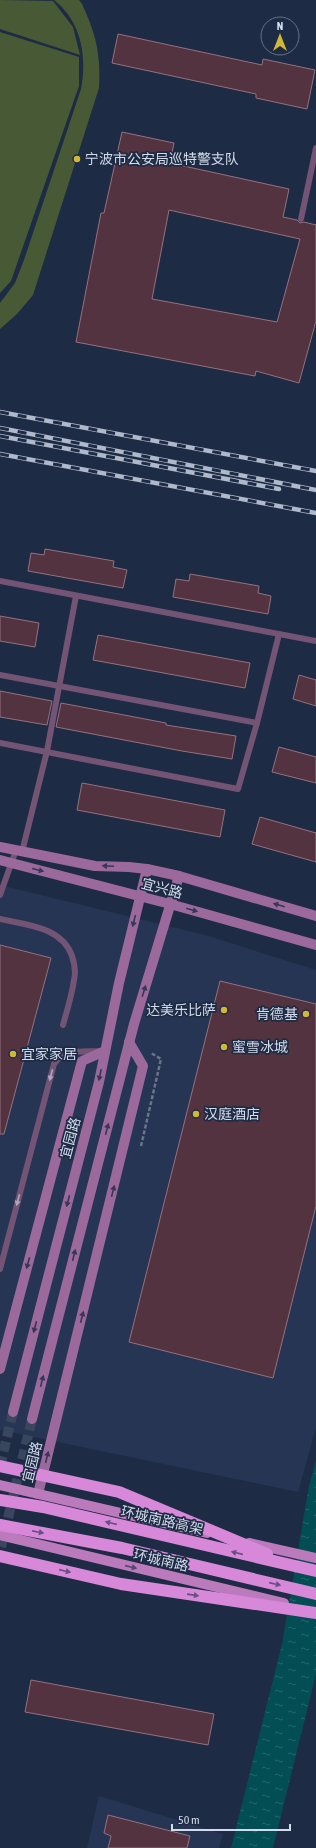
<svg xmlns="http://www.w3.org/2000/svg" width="316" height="1848" font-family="'Asap Condensed','Noto Sans SC',sans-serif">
<defs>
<pattern id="water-ripples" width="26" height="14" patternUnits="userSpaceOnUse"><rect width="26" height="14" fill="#024e54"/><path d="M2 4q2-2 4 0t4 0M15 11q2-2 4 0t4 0" fill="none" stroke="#26676d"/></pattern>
</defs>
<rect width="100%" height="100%" fill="#1e2b44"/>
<!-- built -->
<g fill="#263554">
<polygon points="0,885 205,935 316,970 316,1428 298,1492 0,1430"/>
<polygon points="99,1796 223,1834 219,1848 87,1848"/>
</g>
<!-- grass -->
<g fill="#485935">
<polygon points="0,0 53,1 73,27 80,55 0,29"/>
<path d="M54,0h25l3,4c14,30 19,51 17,84l-66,207 -16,19 -17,15v-26l15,-20 9,-23 57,-171c6,-32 1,-67 -27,-89z"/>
<polygon points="0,32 79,57 79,86 11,281 0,293"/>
</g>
<!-- water -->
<polygon fill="url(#water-ripples)" points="316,1460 316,1674 273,1848 231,1848 282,1644 309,1486"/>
<!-- building -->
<g fill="#533340" stroke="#95717f" fill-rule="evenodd">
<polygon points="118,34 262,65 263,59 315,70 307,109 256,98 256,94 112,63"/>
<path d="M122,132l52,11 -4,20 119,26 -6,28 14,3 3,3 4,-1 12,3v96l-17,62 -43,-12 -1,5 -179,-34 25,-129h3zM169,210l131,29 -23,83 -125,-23z"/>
<polygon points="45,549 114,561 113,567 127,570 123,588 28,571 31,553 44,555"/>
<polygon points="190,574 259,586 258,593 271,596 268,614 173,597 176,579 189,581"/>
<polygon points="0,616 39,623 35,647 0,641"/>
<polygon points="98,635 250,663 245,688 93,660"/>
<polygon points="299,675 316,680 316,706 293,699"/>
<polygon points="0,691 52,701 47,725 0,717"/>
<polygon points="61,703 166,723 166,725 236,736 232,759 182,751 56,727"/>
<polygon points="279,747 316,757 316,783 272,772"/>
<polygon points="82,783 225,810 220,837 77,810"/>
<polygon points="260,817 316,833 316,862 252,844"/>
<polygon points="0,945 51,958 4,1134 0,1134"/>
<polygon points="220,981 316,1004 316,1206 273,1378 129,1342"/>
<polygon points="31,1680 214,1714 208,1745 25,1712"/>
<polygon points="108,1815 190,1836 187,1848 108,1848 111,1836 104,1833"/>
</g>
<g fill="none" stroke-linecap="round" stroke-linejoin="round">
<!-- secondary-tunnel -->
<g stroke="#39465d" stroke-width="10" stroke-dasharray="10 5" stroke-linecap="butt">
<polyline points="0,1466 13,1412"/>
<polyline points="1,1547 32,1419"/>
</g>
<!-- path -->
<polyline stroke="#6a758a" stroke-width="2.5" stroke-dasharray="4 2" stroke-linecap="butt" points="141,1146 161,1059 151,1053"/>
<!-- lane -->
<g stroke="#735474" stroke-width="6">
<polyline points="301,219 316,148"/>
<polyline points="0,581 316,641"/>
<polyline points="0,675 257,723"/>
<polyline points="0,743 238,789 257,723 279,634"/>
<polyline points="22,852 47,751 76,596"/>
<polyline points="0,895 16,850"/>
<path d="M0,919c27,6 62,8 72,37 3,9 4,16 2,24 -2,15 -7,30 -11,45"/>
<path d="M0,1269l54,-205c10,-15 29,-12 46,-13"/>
</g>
<!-- secondary -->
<g stroke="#9c699d" stroke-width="10">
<polyline points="0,847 95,866 129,867 147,869 179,876 316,916"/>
<polyline points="0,860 170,904 316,945"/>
<polyline points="0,1369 82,1061 105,1051"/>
<polyline points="13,1412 99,1082 119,983 147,869"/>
<polyline points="32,1419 134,1024 179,876"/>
<polyline points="38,1494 143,1066 129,1042"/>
</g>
<!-- primary -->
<g stroke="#bb7abc" stroke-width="10">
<polyline points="0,1485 207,1533"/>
<polyline points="0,1535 284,1603"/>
<polyline points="249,1543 316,1558"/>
</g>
<!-- highway -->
<polyline stroke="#d788d9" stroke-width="12" points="0,1556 121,1584 316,1613"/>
<defs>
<g id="rail">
<polyline points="0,412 316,471"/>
<polyline points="0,428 316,490"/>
<polyline points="0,436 279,489"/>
<polyline points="0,454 316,513"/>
</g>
</defs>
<!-- rail casing -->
<use href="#rail" stroke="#afb9cb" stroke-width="4.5"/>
<!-- rail -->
<use href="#rail" stroke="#1e2b44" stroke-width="3" stroke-dasharray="9" stroke-linecap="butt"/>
<!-- highway-bridge -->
<g stroke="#d788d9" stroke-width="12">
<polyline points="0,1466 119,1492 267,1554"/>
<polyline points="0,1500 43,1507 316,1571"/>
<polyline points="0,1525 122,1548 316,1594"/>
</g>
</g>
<!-- one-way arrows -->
<defs><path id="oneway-solid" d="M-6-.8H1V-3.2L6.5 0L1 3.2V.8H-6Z"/></defs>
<g fill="#373756">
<use href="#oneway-solid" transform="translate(108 866) rotate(-178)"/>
<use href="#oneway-solid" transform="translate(38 870) rotate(14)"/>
<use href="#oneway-solid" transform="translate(279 905) rotate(-164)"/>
<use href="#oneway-solid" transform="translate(192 910) rotate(16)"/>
<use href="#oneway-solid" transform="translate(134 921) rotate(104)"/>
<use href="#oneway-solid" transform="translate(144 991) rotate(-73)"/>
<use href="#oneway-solid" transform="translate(100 1075) rotate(102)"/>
<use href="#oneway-solid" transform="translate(107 1129) rotate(-76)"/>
<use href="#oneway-solid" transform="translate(113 1191) rotate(-76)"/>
<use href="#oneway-solid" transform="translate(68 1201) rotate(105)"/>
<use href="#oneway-solid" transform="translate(74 1255) rotate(-76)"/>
<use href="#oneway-solid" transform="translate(28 1263) rotate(105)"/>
<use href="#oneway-solid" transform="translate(82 1317) rotate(-76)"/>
<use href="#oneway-solid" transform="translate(35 1327) rotate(105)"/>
<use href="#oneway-solid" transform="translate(42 1381) rotate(-76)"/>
<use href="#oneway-solid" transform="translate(47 1457) rotate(-76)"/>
</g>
<g fill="#ada6bc">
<use href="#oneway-solid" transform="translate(51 1075) rotate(105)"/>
<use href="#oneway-solid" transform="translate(18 1200) rotate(105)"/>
</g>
<g fill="#685080">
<use href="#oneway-solid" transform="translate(111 1523) rotate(-167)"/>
<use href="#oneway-solid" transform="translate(38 1532) rotate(11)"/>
<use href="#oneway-solid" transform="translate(237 1553) rotate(-167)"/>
<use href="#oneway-solid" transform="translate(65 1571) rotate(13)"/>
<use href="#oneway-solid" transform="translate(275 1584) rotate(13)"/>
<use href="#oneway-solid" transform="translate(193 1595) rotate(8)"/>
</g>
<use fill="#55476e" href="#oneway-solid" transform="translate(131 1567) rotate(13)"/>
<!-- markers -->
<g fill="#d0b736" stroke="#1e2b44" stroke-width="1.5">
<circle cx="77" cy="159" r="4"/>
<circle cx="224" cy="1010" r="4"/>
<circle cx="306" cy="1014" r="4"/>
<circle cx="224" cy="1047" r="4"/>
<circle cx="13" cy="1054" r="4"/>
<circle cx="196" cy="1114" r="4"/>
</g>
<g text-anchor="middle" stroke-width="3.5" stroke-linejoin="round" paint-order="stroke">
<!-- poi labels -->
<g font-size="14" fill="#d3dcec" stroke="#1e2b44" text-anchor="start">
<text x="85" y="164">宁波市公安局巡特警支队</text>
<text x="216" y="1015" text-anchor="end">达美乐比萨</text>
<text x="298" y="1019" text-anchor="end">肯德基</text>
<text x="232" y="1052">蜜雪冰城</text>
<text x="21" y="1059">宜家家居</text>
<text x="204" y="1119">汉庭酒店</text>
</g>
<!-- street labels -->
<g font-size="14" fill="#d3dcec" stroke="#1e2b44">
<text transform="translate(162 888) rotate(15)" y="5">宜兴路</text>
<text transform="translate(70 1138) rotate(-75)" y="5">宜园路</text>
<text transform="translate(32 1462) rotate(-76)" y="5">宜园路</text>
<text transform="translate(162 1520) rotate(13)" y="5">环城南路高架</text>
<text transform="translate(161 1560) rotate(13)" y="5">环城南路</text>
</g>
</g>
<!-- north arrow -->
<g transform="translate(280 36)"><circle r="19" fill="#1e2b44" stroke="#667287"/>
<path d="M0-3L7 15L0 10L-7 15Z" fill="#d0b736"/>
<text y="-6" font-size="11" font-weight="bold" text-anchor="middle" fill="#d3dcec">N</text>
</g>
<!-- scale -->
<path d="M172 1824v6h118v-6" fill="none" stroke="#d3dcec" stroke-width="2"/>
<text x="178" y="1824" font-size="12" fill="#d3dcec" stroke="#1e2b44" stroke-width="3" paint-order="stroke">50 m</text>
</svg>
